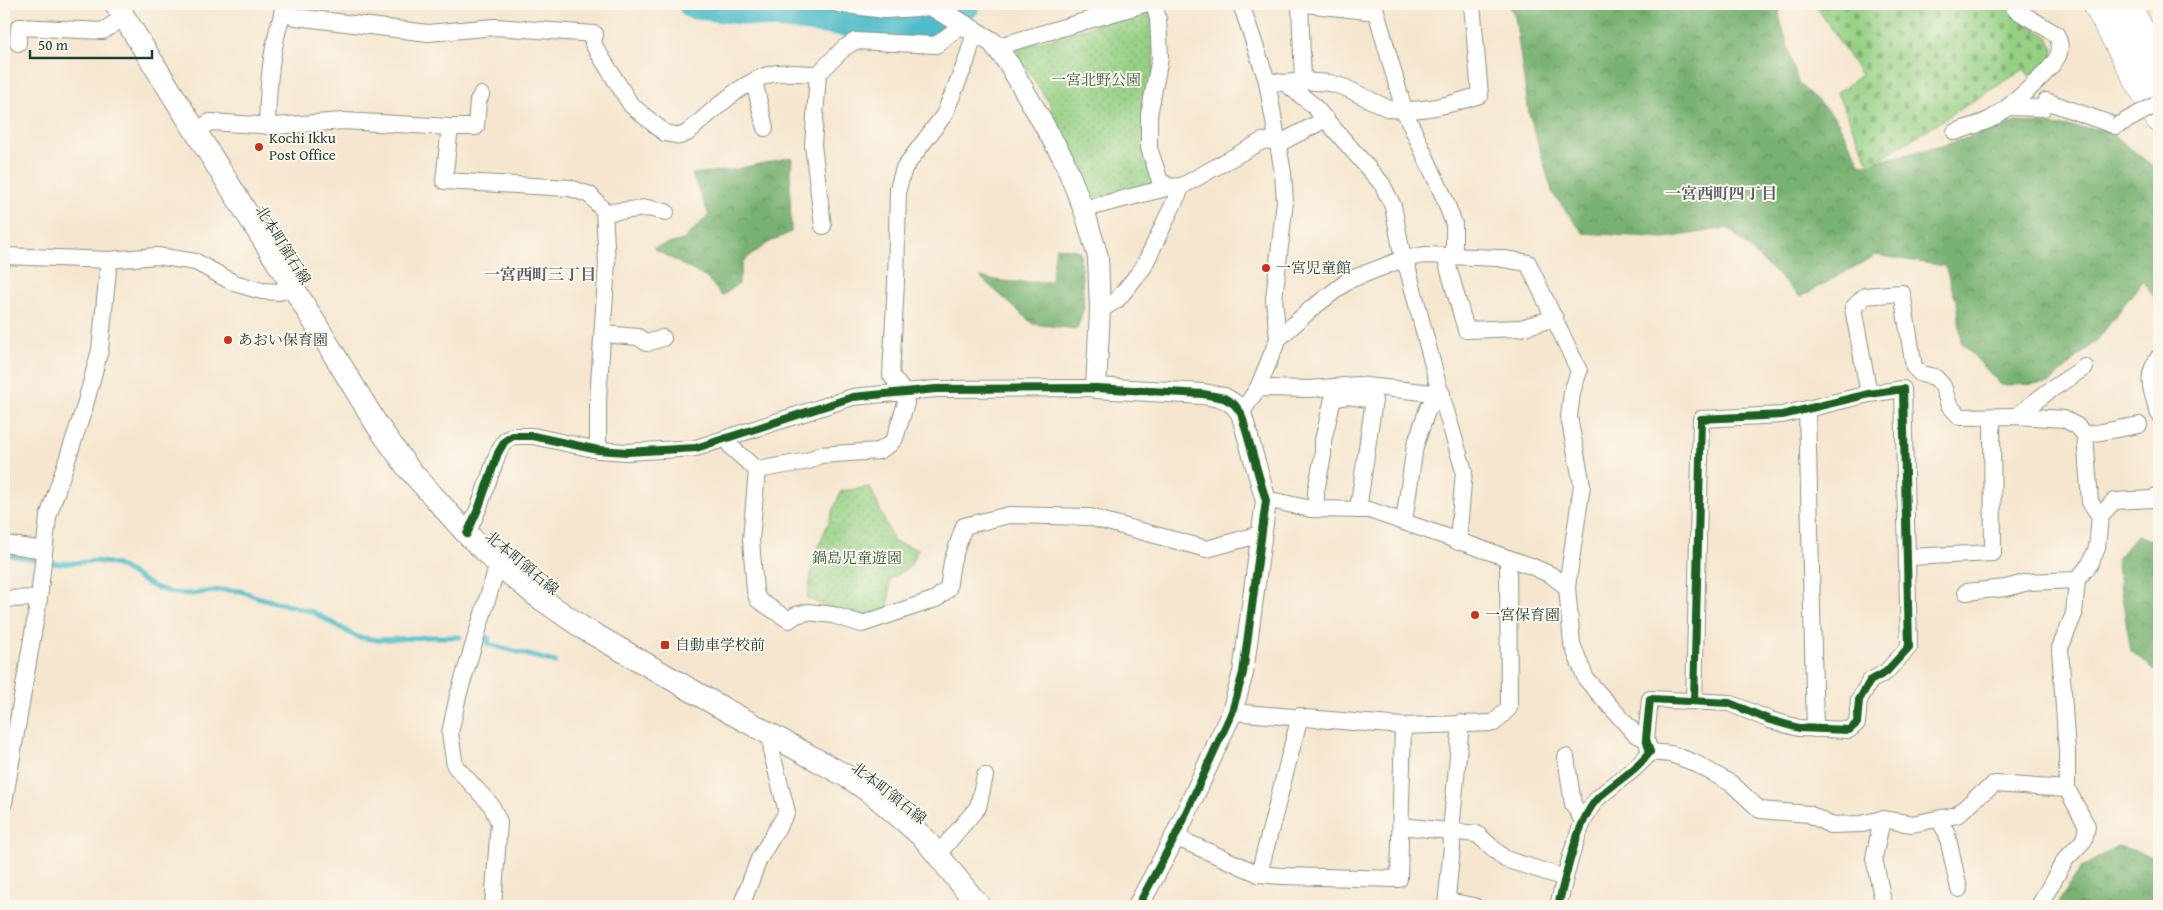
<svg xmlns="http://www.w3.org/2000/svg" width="2163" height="910" font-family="'Gentium Book Plus','Noto Serif JP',serif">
<defs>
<pattern id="green-dots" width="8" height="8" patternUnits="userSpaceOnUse" patternTransform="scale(1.25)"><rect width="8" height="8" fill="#95d084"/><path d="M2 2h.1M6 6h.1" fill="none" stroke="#79aa6d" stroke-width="1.8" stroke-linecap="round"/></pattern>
<pattern id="forest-crowns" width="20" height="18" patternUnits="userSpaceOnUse" patternTransform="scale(1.25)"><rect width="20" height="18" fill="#78b272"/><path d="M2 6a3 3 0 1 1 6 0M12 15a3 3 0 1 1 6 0" fill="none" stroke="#62925e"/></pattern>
<pattern id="cemetery-stones" width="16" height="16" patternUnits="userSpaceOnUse" patternTransform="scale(1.25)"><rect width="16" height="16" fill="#95d084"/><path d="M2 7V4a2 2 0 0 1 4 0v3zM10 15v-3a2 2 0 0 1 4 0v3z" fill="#79aa6d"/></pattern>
</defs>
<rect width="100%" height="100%" fill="#fbf7ec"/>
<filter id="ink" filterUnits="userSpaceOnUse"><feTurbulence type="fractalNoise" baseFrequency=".02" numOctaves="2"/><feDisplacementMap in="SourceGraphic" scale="10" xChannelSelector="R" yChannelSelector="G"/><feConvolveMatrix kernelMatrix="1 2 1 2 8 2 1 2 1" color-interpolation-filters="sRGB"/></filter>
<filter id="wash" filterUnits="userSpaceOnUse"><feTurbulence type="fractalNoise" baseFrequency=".0096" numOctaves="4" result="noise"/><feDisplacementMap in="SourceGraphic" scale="20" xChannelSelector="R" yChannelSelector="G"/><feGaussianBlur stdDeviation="1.12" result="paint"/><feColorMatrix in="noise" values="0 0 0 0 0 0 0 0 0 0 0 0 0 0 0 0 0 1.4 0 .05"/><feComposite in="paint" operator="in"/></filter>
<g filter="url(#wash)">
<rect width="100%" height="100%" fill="#f6e6cf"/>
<!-- green -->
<g fill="url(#green-dots)" stroke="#5a865c">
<polygon points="1143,11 1151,13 1153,25 1154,178 1150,187 1100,198 1093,196 1048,101 1017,54 1019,48"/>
<path d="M870,487l24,55 24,7 -8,18 -20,12 -2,39c-32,-2 -51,-6 -81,-20l8,-42 26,-65z"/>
</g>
<!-- forest -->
<g fill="url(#forest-crowns)" stroke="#4c7853">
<polygon points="1509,4 1781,4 1779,15 1798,83 1835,117 1861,165 1938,147 2018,122 2107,130 2159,171 2159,304 2143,280 2098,339 2048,384 2001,385 1961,342 1958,307 1945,266 1876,255 1800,297 1728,228 1665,238 1583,233 1553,194 1529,113 1515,17"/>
<polygon points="792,157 790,183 791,232 768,243 743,261 738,284 722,296 708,279 653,248 683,240 709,215 692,174 732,170"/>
<path d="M1056,247l24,4 4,57 -7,21 -44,-5 -53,-47c24,6 47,6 71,4z"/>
<polygon points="2137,535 2159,543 2159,673 2131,651 2116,560"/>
<polygon points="2118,846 2159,858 2159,906 2056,906 2081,868"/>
</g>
<!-- cemetery -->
<polygon fill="url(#cemetery-stones)" stroke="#5a865c" points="1815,4 2004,4 2013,15 2048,37 2054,50 2050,60 2029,76 2023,70 1870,165 1837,93 1861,75"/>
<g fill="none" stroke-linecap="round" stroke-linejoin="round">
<!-- stream -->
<g stroke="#4fbcc9" stroke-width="5">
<polyline points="4,554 59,564 96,561 108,563 117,565 152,586 173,593 192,594 220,590 241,591 257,597 313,612 357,637 378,640 428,637 460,637"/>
<polyline points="484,638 489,638 488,644 555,662"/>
</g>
<!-- river -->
<polyline stroke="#4fbcc9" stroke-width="30" points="693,4 907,29 924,26 966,4"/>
</g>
</g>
<g filter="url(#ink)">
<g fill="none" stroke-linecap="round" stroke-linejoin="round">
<defs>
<g id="minor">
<polyline points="838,4 885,10 935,7 940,4"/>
<polyline points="1154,4 1158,19 1160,58 1149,115 1149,148 1160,181 1170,187 1182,186 1262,141 1286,140 1326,119"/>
<polyline points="1300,4 1303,81"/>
<polyline points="1305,4 1376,12"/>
<path d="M1374,4l30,106c27,0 51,-7 76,-15l-8,-91"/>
<path d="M282,13l14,4 132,16 67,-6 100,7 -2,10 38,61 34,28 15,3 7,-3c24,-20 59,-57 91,-60 13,-1 27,1 40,1l26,-26 11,-7 81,4 27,-21"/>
<polyline points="18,43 19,27 103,31 124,17"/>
<polyline points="996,47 1144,4"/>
<polyline points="818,74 813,145 823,226"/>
<polyline points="754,81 765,128"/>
<polyline points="1267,81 1285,83 1313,105 1382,184 1393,206 1403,259 1408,270 1437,381 1464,471 1458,542"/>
<polyline points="1285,83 1303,81 1330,83 1346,88 1389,109 1404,110 1443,195 1454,224 1454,257"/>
<polyline points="2009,107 2043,108 2046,101 2116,126"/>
<path d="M267,126c1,-42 4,-83 19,-122"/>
<polyline points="450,127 476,127 478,101 481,95"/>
<polyline points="196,131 210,122 275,126 343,121 450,127 444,181 570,188 590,195 604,211 607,263 598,400 598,450"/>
<path d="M1955,132c11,-4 23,-7 34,-12 15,-8 66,-51 70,-67 2,-6 0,-13 -3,-19l-40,-24 -4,-6"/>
<polyline points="1084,209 1170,187"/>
<polyline points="604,211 611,212 647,208 666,212"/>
<polyline points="4,256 109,260 157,256 196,262 234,283 262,291 279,292 293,287"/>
<polyline points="1445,256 1466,330 1521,328 1555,318"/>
<polyline points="1100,310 1117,300 1143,268 1182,186"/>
<polyline points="603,334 638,337 647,343 663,338"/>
<polyline points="1278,339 1311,309 1349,280 1403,259 1425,255 1498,258 1528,263 1579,371 1572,392 1569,417 1582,485 1567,587 1572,644 1586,679 1635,734 1646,739"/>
<path d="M2159,357c-15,20 -7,35 0,57"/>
<polyline points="1258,388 1310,389 1357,385 1442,394"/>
<polyline points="1869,394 1853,308 1865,296 1902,293 1914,367 1921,374 1935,377 1943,386 1949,405 1960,417 2017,416 2064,419 2077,426 2085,435 2090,502 2100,516"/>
<polyline points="1807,410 1815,729"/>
<polyline points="1241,413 1258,388 1278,339 1274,299 1285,201 1283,173 1267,81 1241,4"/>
<polyline points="2017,416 2046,393 2085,367"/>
<polyline points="2085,435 2139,425"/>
<polyline points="726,439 732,448 757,470 751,540 755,591 758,600 789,620 796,615 808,612 833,615 862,624 936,599 948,589 952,562 964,526 1009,515 1089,517 1207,549 1261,534"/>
<polyline points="757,470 808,461 820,455 879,451 890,444 895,438 906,403 903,391 891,375 896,283 898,189 904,168 944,115 966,62 975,32"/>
<polyline points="1266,501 1275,501 1311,509 1369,510 1531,566 1551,575 1567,587"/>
<polyline points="1316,509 1316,491 1323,455 1323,440 1333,399 1348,396 1374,400 1358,510"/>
<polyline points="1404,521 1415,446 1428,408 1442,394"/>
<polyline points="467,534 479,507 498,453 505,441 513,436 533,436 598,450 627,452 696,448 853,397 936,389 1096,388"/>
<polyline points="4,544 44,550"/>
<polyline points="1908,557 1993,553 1992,418"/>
<polyline points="1966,592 2006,588 2028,582 2077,580"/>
<polyline points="4,599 39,598 48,517 84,409 100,350 109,260"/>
<polyline points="1232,712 1403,726 1494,723 1509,708 1508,559"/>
<polyline points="1650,752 1671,754 1695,763 1732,784 1760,810 1809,814 1830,825 1862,824 1882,819 1912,824 1957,815 1978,796 1995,784 2067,789"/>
<polyline points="1566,757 1573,804 1583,821"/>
<polyline points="4,803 39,598"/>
<polyline points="1882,819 1874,858 1884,906"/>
<polyline points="1939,819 1947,834 1959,889"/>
<polyline points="1401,826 1477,834 1505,859 1565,878"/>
<polyline points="1175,837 1259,874 1282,876 1399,879 1403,726"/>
<polyline points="938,854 978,807 985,776"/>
<polyline points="1259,874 1300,716"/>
<polyline points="1447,901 1474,906"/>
<polyline points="493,906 499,822 491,805 455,766 450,733 458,696 498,564"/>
<polyline points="741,906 759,859 787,812 772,754 771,733"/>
<polyline points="1446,906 1452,847 1451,831 1461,723"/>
<path d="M1558,906c7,-28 20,-88 40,-108 17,-16 38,-27 52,-46l-4,-13 4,-40 79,4 41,17 29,8 50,2 8,-7 2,-23 11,-19 16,-9 23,-25 -6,-258 -34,5 -87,21 -81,4 -7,282"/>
<polyline points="2039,906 2065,860 2084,840 2087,826 2067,789 2067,752 2060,648 2074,614 2077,580 2090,564 2097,548 2100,516 2114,501 2153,499 2159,494"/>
</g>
<polyline id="tertiary" points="929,4 992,42 1009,64 1063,158 1085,213 1098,257 1100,310 1096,388 1203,394 1224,398 1234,404 1241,413 1266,501 1243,673 1232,712 1175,837 1138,906"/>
<polyline id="secondary" points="116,4 293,287 377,425 408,468 467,534 498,564 537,596 583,628 717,705 848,777 874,795 924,838 979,906"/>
<g id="motorway">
<polyline points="2097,4 2159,118"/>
<polyline points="2126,4 2159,66"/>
</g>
</defs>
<!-- minor casing -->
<use href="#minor" stroke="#8a9282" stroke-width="18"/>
<!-- tertiary casing -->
<use href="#tertiary" stroke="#8a9282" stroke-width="22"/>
<!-- secondary casing -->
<use href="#secondary" stroke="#8a9282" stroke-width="24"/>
<!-- motorway casing -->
<use href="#motorway" stroke="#8a9282" stroke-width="29"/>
<!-- minor -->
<use href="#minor" stroke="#fff" stroke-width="16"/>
<!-- tertiary -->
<use href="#tertiary" stroke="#fff" stroke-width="20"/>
<!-- secondary -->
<use href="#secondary" stroke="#fff" stroke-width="22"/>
<!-- motorway -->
<use href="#motorway" stroke="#fff" stroke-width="28"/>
<defs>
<polyline id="minor-bridge" points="2116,126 2159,103"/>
</defs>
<!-- minor-bridge casing -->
<use href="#minor-bridge" stroke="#8a9282" stroke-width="18" stroke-linecap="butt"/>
<!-- minor-bridge -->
<use href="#minor-bridge" stroke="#fff" stroke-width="16"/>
<defs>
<g id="cycleway">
<polyline points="467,534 479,507 498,453 505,441 513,436 533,436 598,450 627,452 696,448 853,397 936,389 1096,388 1203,394 1224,398 1234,404 1241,413 1266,501 1243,673 1232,712 1175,837 1138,906"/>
<path d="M1558,906c7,-28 20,-88 40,-108 17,-16 38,-27 52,-46l-4,-13 4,-40 79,4 41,17 29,8 50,2 8,-7 2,-23 11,-19 16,-9 23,-25 -6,-258 -34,5 -87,21 -81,4 -7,282"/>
</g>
</defs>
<!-- cycleway casing -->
<use href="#cycleway" stroke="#fbf7ec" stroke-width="11"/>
<!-- cycleway -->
<use href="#cycleway" stroke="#1b5e20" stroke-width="8"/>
</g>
</g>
<!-- markers -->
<g fill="#c8321e" stroke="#fbf7ec" stroke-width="2">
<circle cx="259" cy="147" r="5"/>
<circle cx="1266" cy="268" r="5"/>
<circle cx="228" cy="340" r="5"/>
<circle cx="1475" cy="615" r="5"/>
<rect x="660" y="640" width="10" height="10" rx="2.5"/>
</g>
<g text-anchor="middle" stroke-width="4" stroke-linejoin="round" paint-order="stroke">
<!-- park labels -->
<g font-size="15" fill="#375a44" stroke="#fbf7ec">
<text x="1096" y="85">一宮北野公園</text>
<text x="857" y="563">鍋島児童遊園</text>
</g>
<!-- poi labels -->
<g font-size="15" fill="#1f3d34" stroke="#fbf7ec" text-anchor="start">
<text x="269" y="143">Kochi Ikku<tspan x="269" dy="17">Post Office</tspan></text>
<text x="1276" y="273">一宮児童館</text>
<text x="238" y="345">あおい保育園</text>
<text x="1485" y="620">一宮保育園</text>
<text x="675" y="650">自動車学校前</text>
</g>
<!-- street labels -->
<g font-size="15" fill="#1f3d34" stroke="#fbf7ec">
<text transform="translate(283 245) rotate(58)" y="5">北本町領石線</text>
<text transform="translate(522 563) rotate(40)" y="5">北本町領石線</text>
<text transform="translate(889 793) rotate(38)" y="5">北本町領石線</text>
</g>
<!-- neighbourhood labels -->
<g font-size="16" font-weight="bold" fill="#5b626e" stroke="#fbf7ec">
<text x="1721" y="199">一宮西町四丁目</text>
<text x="540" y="280">一宮西町三丁目</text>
</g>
</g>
<!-- margin -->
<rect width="2163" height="910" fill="none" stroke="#fbf7ec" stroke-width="20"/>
<!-- scale -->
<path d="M30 50v8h122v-8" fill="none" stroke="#1f3d34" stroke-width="2.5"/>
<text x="38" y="50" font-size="15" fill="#1f3d34" stroke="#fbf7ec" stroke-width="4" paint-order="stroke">50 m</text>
</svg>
